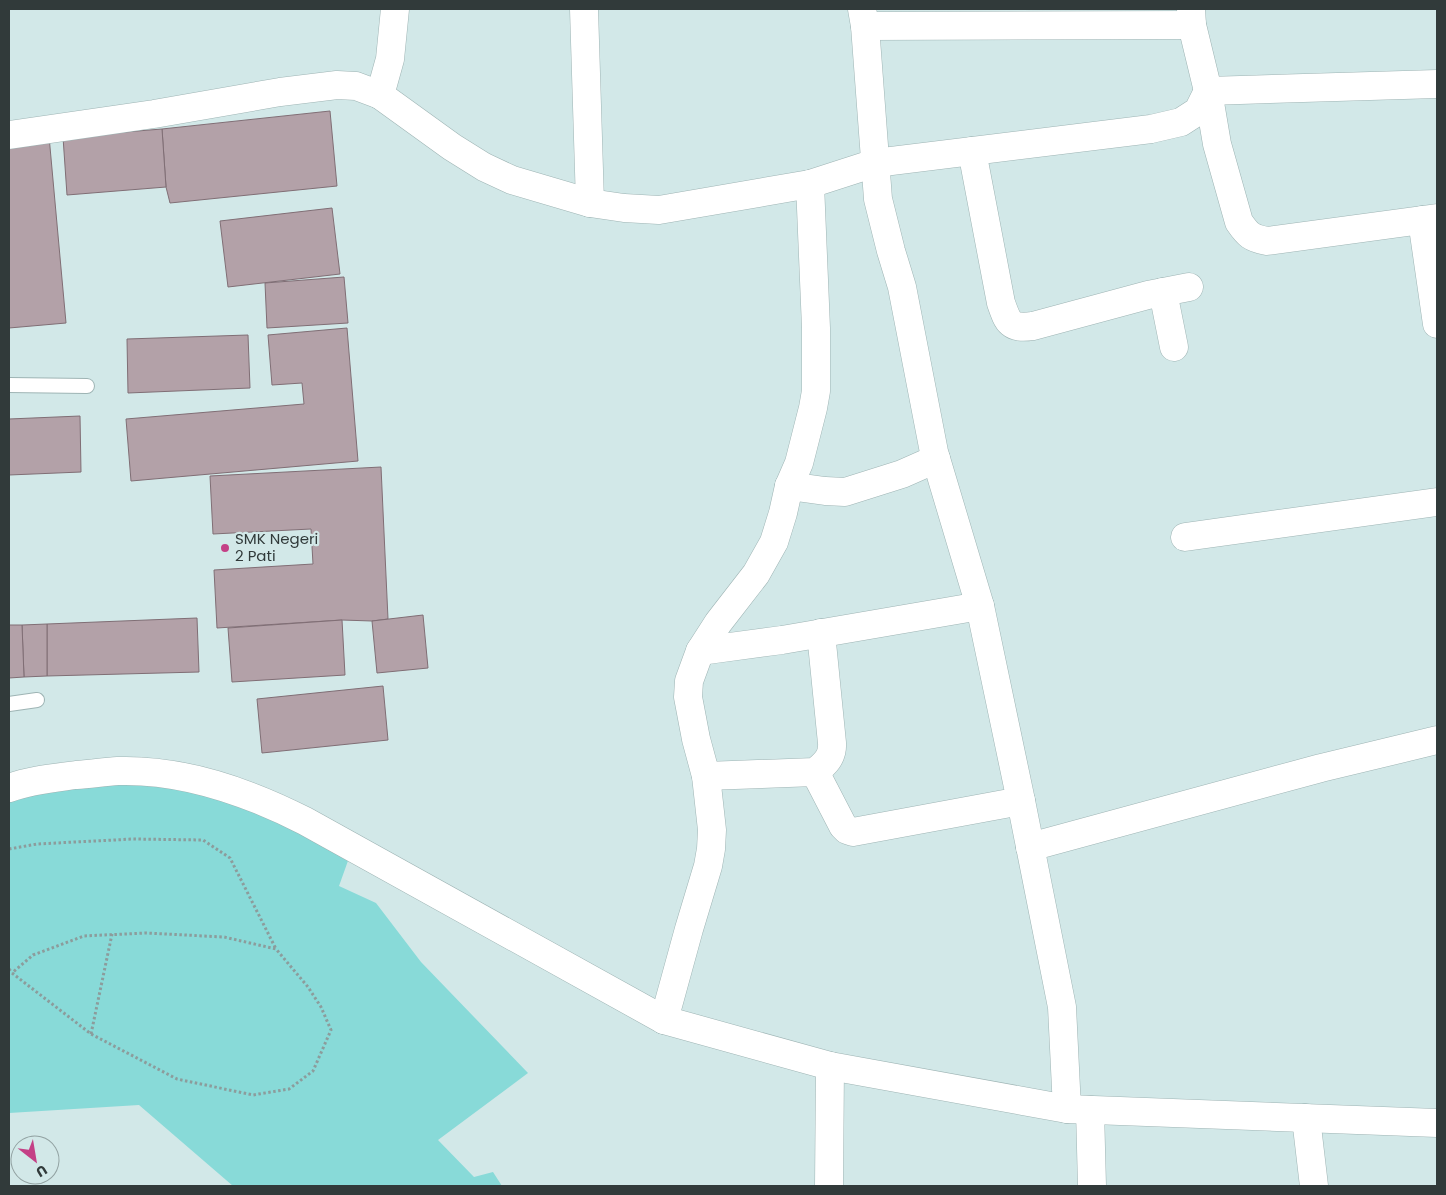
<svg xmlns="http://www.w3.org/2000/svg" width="1446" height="1195" font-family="Poppins,sans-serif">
<rect width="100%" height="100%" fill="#d2e8e8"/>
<!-- green -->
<polygon fill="#88dad8" points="139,777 227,793 349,858 339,886 376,903 421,962 528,1073 438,1140 474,1177 493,1172 502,1186 233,1186 139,1105 9,1113 9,794"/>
<!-- building -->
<g fill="#b3a1a8" stroke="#806e75">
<polygon points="330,111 337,186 170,203 166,187 162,129"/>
<polygon points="162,129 166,187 67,195 63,137"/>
<polygon points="49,136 66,323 9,328 9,143"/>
<polygon points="332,208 340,274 228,287 220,221"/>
<polygon points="344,277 348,323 267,328 265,283"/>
<polygon points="347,328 358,461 131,481 126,419 304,404 302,383 272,385 268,335"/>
<polygon points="248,335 250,388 128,393 127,339"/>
<polygon points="80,416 81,472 9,475 9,419"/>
<polygon points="381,467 388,619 372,621 342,620 217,628 214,570 313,564 311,529 213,534 210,476"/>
<polygon points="423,615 428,668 377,673 372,621"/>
<polygon points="197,618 199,672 47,676 47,624"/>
<polygon points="342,620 345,675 232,682 228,628"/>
<polygon points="47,624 47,676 24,677 22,625"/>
<polygon points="9,625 22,625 24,677 9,678"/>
<polygon points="383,686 388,740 262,753 257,699"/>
</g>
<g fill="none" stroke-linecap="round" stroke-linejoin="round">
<defs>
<g id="service">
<polyline points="9,385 87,386"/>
<polyline points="9,704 37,700"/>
</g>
<g id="minor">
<polyline points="584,9 590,203"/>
<polyline points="862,9 865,26 878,199 891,251 902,287 934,452 980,606 1021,801 1062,1007 1067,1109"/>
<path d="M1191,9l1,16 16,66 9,53 22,78c9,13 12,16 28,19l170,-23"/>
<polyline points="865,26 1192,25"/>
<polyline points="380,95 390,59 395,9"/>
<polyline points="9,135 154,114 280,92 337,85 356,86 380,95 452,147 484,167 512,180 590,203 624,208 659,210 810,184 875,163 1151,129 1181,122 1198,111 1208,91 1437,84"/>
<path d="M972,151l29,152c7,20 9,26 32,23l115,-31 41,-8"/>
<polyline points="1422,220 1437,324"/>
<polyline points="1163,292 1174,347"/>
<polyline points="789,486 825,491 845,492 902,474 936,459"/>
<polyline points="1185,537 1437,502"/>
<polyline points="700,651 782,640 980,606"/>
<polyline points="815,772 843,826 847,830 853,832 1021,801"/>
<path d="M706,776l109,-4c10,-8 18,-15 17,-29l-11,-110"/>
<polyline points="1030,847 1321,768 1437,740"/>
<polyline points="664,1020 689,929 708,866 711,849 712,830 706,776 696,739 688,697 689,681 700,651 718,623 756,574 774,542 783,513 789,486 799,463 813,408 816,391 816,328 810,184"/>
<polyline points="1090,1110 1092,1186"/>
<polyline points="1306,1118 1314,1186"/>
<polyline points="829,1186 830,1066"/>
</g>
<path id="secondary" d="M9,788c22,-8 45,-10 67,-13 14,-1 28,-3 42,-4 65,-2 130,21 187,50l359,199 166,46 237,43 370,14"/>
</defs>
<!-- service casing -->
<use href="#service" stroke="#9eb4b4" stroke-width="16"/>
<!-- minor casing -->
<use href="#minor" stroke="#9eb4b4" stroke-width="29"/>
<!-- secondary casing -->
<use href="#secondary" stroke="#9eb4b4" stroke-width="29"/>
<!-- path -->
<g stroke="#8c9c9c" stroke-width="3" stroke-dasharray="2.5 2.5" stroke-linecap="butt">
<polyline points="9,849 37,844 133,839 203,840 230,858 276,949"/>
<polyline points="9,969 12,973 91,1034 177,1079 253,1095 289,1089 313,1071 331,1030 321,1007 308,987 276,949 224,937 145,933 84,936 33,955 12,973"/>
<polyline points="91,1034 112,934"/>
</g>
<!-- service -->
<use href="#service" stroke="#fff" stroke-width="14"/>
<!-- minor -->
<use href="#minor" stroke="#fff" stroke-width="28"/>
<!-- secondary -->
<use href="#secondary" stroke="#fff" stroke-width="28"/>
</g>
<!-- markers -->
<circle fill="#c44086" stroke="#d2e8e8" stroke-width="2" cx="225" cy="548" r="5"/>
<g text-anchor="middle" stroke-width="4.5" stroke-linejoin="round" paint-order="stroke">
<!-- poi labels -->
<g font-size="15" fill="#313a3a" stroke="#d2e8e8" text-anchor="start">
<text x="235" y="544">SMK Negeri<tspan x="235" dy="17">2 Pati</tspan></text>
</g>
</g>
<!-- border -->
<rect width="1446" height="1195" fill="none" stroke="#313a3a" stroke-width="20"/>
<!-- north arrow -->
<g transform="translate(35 1160) rotate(149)"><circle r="24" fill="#d2e8e8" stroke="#92a2a2"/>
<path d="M0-4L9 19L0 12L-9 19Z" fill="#c44086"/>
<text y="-8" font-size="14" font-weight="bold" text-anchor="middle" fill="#313a3a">U</text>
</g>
</svg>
